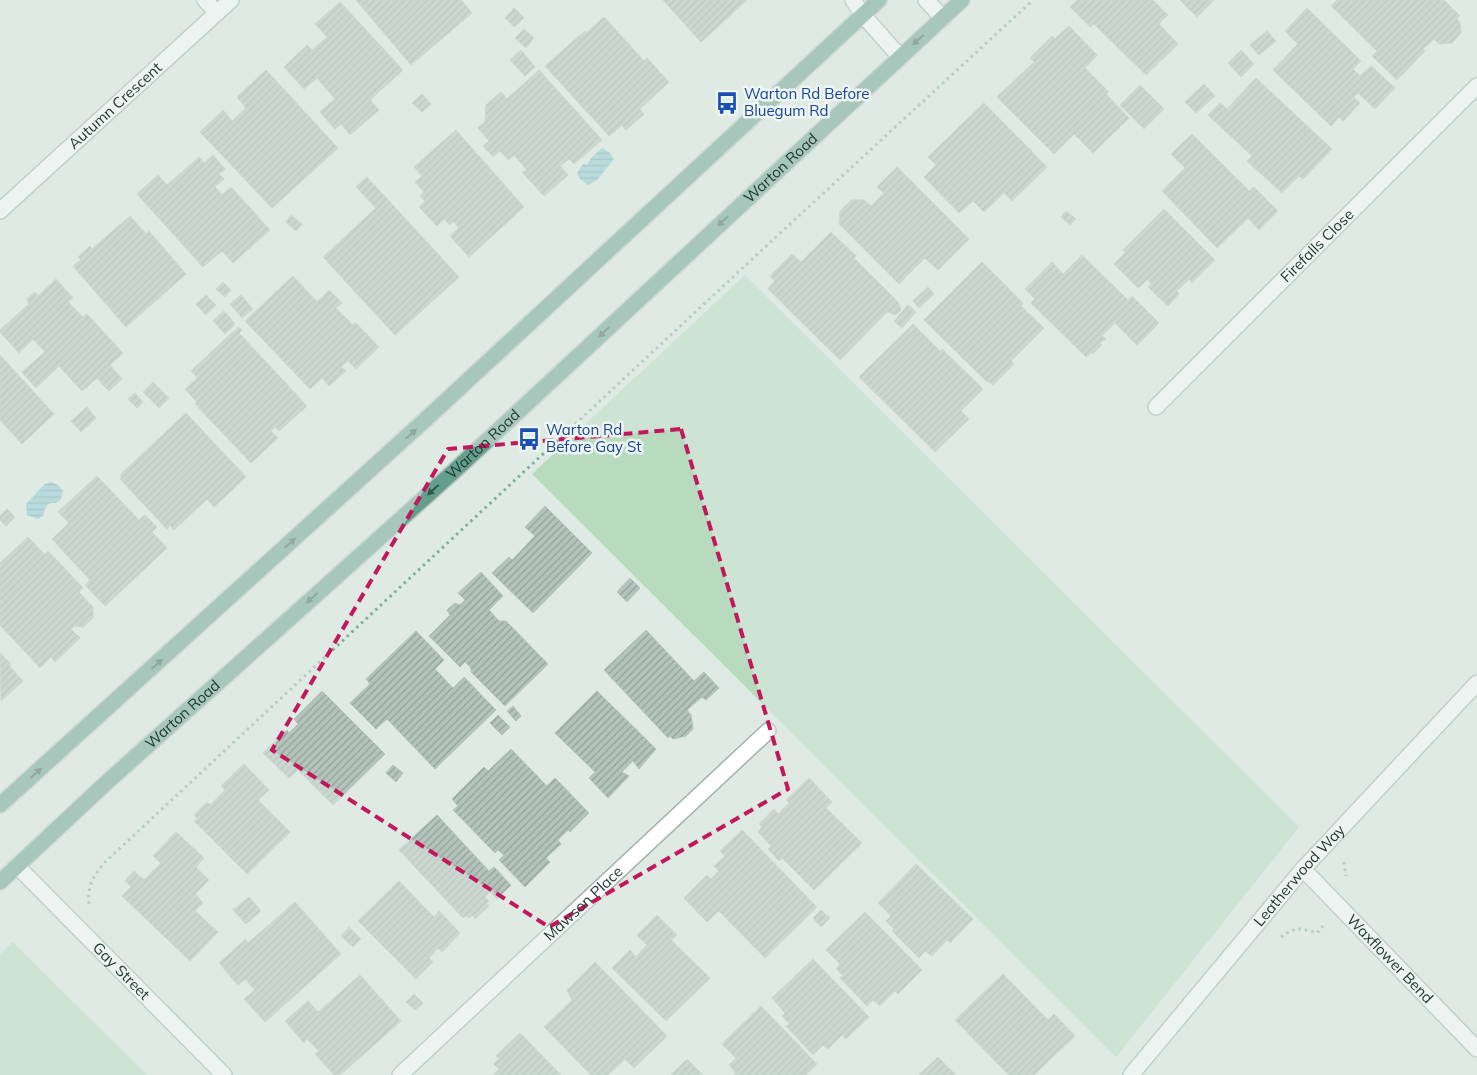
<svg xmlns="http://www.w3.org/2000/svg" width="1477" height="1075" font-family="Mulish,sans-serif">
<defs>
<pattern id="water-rules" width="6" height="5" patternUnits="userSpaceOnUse" patternTransform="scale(1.25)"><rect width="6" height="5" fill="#87c7ce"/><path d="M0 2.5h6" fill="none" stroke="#6ea3a8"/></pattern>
<pattern id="building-hatch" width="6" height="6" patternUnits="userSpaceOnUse" patternTransform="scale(1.25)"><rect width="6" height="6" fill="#b4c4bd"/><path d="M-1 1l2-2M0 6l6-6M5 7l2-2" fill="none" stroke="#92a09a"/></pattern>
</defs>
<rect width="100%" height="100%" fill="#dfeae4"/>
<!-- grass -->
<g fill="#b8dbbf">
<polygon points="745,275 1299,827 1116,1057 532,474"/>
<polygon points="13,942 147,1075 0,1075 0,954"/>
</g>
<!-- water -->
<g fill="url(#water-rules)">
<polygon points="602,148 609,152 614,159 597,180 588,185 580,179 577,173 583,164 587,165 591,158"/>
<path d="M51,482l7,3 5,6 -2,8 -5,4c-8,-1 -12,4 -12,12l-6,4 -11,-4 -1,-11 19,-20z"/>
</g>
<!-- building -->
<g fill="url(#building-hatch)" stroke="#b1c3bb">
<polygon points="356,0 461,0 472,13 411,65"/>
<polygon points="663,0 747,0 701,42"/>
<polygon points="1077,0 1153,0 1168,15 1159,24 1178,44 1146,75 1094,24 1090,27 1070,7"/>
<polygon points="1180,0 1214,0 1197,17"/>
<polygon points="1337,0 1444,0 1460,16 1457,19 1460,22 1461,33 1452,43 1439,44 1434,39 1423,49 1425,51 1397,80 1372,56 1377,51 1331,6"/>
<polygon points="340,2 403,70 370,100 379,110 350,135 341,124 335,129 320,112 335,99 317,78 304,89 284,67 307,45 312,50 327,37 315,24"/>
<polygon points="514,8 524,18 514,27 505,18"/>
<polygon points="1307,8 1361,61 1353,69 1360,76 1371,66 1395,88 1375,109 1358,93 1354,97 1360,103 1343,121 1339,117 1331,126 1273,70 1298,44 1285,31"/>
<polygon points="604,17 644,61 647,58 669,82 640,109 644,114 626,130 622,125 609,136 545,66 585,31 586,33"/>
<polygon points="1069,26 1097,55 1085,68 1109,92 1106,94 1129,118 1093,153 1074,134 1054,154 997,97 1034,62 1030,58 1052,36 1055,39"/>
<polygon points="524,29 534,38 526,48 515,38"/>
<polygon points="1267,31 1276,41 1259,55 1250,45"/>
<polygon points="521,50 535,67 525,76 510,60"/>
<polygon points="1241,50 1254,64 1241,77 1228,63"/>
<polygon points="266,70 338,148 272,208 200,132 223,110 232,121 246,108 237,97"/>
<polygon points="539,70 602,140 574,164 569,159 560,166 568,175 544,196 522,172 527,170 514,155 508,160 500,151 493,157 483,146 489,141 478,128 485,122 486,105 501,92 507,99"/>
<polygon points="1256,78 1332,149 1303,179 1299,176 1282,193 1247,161 1252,156 1208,115 1220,103 1227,109"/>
<polygon points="1204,84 1215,96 1196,113 1185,102"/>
<polygon points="1140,85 1164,109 1144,129 1120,105"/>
<polygon points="422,94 431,104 422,112 412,103"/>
<polygon points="984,103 1047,167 1012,201 1004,193 984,212 973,201 959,213 924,177 936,165 928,157"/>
<polygon points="456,130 524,207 469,257 450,236 459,228 453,221 450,225 444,219 437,226 419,207 425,201 420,196 424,192 415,182 422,176 414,167"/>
<polygon points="1192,134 1249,191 1254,187 1278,211 1259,230 1248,218 1217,248 1162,191 1185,168 1171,154"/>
<polygon points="213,155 225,169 219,174 224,179 215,187 222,195 231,187 270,230 233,263 222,251 203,267 137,194 158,175 167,185 199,157 204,163"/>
<polygon points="897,167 969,239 938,270 925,258 899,284 839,224 840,211 851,200 864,200 871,206 884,193 877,187"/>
<polygon points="367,177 459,277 395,335 323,257 376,208 356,187"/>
<polygon points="1164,209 1215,260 1192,283 1189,279 1177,291 1179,294 1168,306 1148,287 1151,284 1148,279 1138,288 1114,264 1126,252 1123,250"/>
<polygon points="1066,211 1076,219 1070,225 1061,217"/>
<polygon points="291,215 302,224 296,231 286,222"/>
<polygon points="130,216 146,234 149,231 186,274 126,327 73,266 81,260 78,257 90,246 92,249"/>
<polygon points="831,232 856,256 854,258 898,302 901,310 896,315 887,312 840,360 768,289 775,281 770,276 792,254 801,262"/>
<polygon points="1082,255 1128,300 1132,296 1159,323 1137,345 1115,323 1102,336 1106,339 1100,343 1102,345 1093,354 1092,352 1086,357 1031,303 1035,299 1025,289 1052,262 1063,274"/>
<polygon points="982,262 1023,303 1021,306 1044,328 1011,361 1014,364 993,385 988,381 987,382 924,320"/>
<polygon points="293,276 317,302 329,290 342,303 336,308 353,325 356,323 379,347 356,369 348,361 341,367 346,371 329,386 322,378 310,389 245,321"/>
<polygon points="56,279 73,298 68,302 83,317 87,314 123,353 110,365 122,379 109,391 97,378 82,391 59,366 36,388 22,372 45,352 33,339 19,353 0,332 0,330 29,304 27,299 35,292 38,296"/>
<polygon points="223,282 231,290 225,297 216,289"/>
<polygon points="928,287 934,294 919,308 913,301"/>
<polygon points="206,295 216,305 206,315 196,304"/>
<polygon points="241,295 253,309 242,318 230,304"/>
<polygon points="908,305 916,312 902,328 894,321"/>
<polygon points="224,311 235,324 225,334 213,321"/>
<polygon points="913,324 940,351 942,349 983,389 961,411 969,419 935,452 859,377"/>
<polygon points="238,327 242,330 239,333 307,406 279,431 276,427 271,431 278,438 251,463 195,404 197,402 185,389 198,378 191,371"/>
<polygon points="0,355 54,414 22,444 0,420"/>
<polygon points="153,382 169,398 159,408 143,392"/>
<polygon points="135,393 143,402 137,408 128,399"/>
<polygon points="87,407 96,418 81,432 71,421"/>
<polygon points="186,413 246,477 214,507 207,499 174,530 170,525 167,529 121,480 121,474"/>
<polygon points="97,476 139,520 145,515 157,527 152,532 167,548 105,606 85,585 90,580 52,539 69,523 58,512"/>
<polygon points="545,506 592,553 533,613 492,573 509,557 512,560 535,536 525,527"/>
<polygon points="7,509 15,517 6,526 0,520 0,516"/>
<polygon points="28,537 45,555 48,551 83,588 79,592 93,607 93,618 83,627 74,626 71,629 80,638 55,662 51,657 40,668 0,625 0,563"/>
<polygon points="481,572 503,596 489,610 499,621 506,621 548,664 505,706 471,672 471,668 465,662 460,667 429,636 450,615 447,610 455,603 460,605 465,600 458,593"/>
<polygon points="630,578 640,588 627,602 617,592"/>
<polygon points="646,630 694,681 704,672 719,688 706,700 702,697 687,710 691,715 693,729 686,736 673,739 670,736 668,738 604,670"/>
<polygon points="416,631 444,660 435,669 453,688 464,677 496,710 435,769 387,719 376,729 350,703 370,684 366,679"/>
<polygon points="0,653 10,663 10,667 23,681 1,701"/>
<polygon points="322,691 385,754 333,805 298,770 289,778 263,753 287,730 289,733 298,724 294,719"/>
<polygon points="597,691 656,749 639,769 633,761 622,772 629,776 608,798 589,778 595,772 555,733"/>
<polygon points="513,706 521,716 516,721 507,711"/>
<polygon points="498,715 510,727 502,735 490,723"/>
<polygon points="511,749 547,786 555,778 589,813 570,832 568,830 558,840 561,844 546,858 550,862 525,887 499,860 504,855 498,850 495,853 453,810 458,806 452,799 484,767 488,771"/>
<polygon points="244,764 269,790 258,800 290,832 247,874 194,821 198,819 194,815 207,802 210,805 225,790 221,786"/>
<polygon points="393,765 403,773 396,782 386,773"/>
<polygon points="809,778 832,802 826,808 862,843 814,890 782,858 779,861 768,849 771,846 758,832 762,827 759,824 774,809 778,814 789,803 786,800"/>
<polygon points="437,815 489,871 494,867 511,885 497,899 490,892 485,897 489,901 486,904 489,906 475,919 473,915 469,918 466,916 463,918 399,850"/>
<polygon points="742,830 817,907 765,958 719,911 707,922 684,898 707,875 711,879 719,871 714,866 725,856 720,851"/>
<polygon points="176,832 204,858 196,867 209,880 195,894 203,903 195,911 218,932 190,961 122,896 131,887 125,881 134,871 144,880 161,863 153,856"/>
<polygon points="916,864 973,919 950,943 947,940 932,956 925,951 919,958 892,931 894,929 886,921 891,916 878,903"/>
<polygon points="399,881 434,917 439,911 460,933 442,952 438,948 429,958 433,962 416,979 358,921"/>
<polygon points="249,897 261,911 246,924 233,910"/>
<polygon points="295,902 341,954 265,1022 244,999 255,990 245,979 238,985 219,963 246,939 248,943"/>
<polygon points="821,910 830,918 821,927 813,918"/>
<polygon points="865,912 922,970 898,994 895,991 880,1006 873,1000 867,1006 840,978 843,976 836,968 840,964 826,950"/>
<polygon points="657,915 677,935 671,940 710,978 666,1021 612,968 630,950 636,957 647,945 637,935"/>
<polygon points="349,927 361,939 353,947 341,936"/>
<polygon points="813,959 869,1017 846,1039 842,1035 828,1049 823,1045 813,1055 786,1026 790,1024 782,1016 785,1013 772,998"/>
<polygon points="595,962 667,1036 634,1068 625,1059 608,1075 591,1075 544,1027 572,1000 567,990"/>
<polygon points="1003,974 1048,1020 1054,1014 1075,1036 1034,1075 1009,1075 955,1020"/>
<polygon points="360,975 401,1021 340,1075 334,1075 315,1054 319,1051 307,1039 304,1043 285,1021 308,1001 318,1012"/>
<polygon points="414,994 423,1003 415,1010 406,1002"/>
<polygon points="761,1006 817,1064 806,1075 734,1075 736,1073 729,1065 736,1058 722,1044"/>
<polygon points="520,1033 561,1075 493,1075 499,1069 494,1064 499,1059 496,1056"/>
<polygon points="938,1057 956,1075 919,1075"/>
<polygon points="687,1059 703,1075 671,1075"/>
</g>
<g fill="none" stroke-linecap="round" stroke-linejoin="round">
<defs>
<g id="street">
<polyline points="205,0 217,13"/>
<path id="s1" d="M0,211l231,-211"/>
<path id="s2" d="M1156,407l321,-321"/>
<path id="s3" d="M1303,869l174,180"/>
<path id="s4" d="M400,1075l368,-344"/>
<path id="s5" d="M1131,1075l172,-206 174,-186"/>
</g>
<g id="secondary">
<polyline points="853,0 863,15 900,57"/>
<polyline points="926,0 943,18"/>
<path id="s6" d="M17,866l207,209"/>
</g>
<g id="primary">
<polyline points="0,805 425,420 879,0"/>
<path id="s7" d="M0,882l106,-99 345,-309 511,-474"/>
</g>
</defs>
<!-- street casing -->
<use href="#street" stroke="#a2b1ab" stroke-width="18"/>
<!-- secondary casing -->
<use href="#secondary" stroke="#9eb5ab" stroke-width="18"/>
<!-- primary casing -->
<use href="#primary" stroke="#bcc4c1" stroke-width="18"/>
<!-- path -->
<g stroke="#80ad9c" stroke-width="3" stroke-dasharray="2.5 4" stroke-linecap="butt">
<polyline points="1344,862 1346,876"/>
<path d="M89,904c-2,-17 4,-27 14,-40l660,-615 270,-249"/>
<path d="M1281,937c15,-11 19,-9 36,-4l6,-7"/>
</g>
<!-- street -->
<use href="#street" stroke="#fff" stroke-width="15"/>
<!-- secondary -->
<use href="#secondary" stroke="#fff" stroke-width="15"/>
<!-- primary -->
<use href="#primary" stroke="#649e8c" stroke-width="15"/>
</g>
<!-- one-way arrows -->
<defs><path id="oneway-solid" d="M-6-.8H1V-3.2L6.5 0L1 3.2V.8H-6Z" transform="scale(1.25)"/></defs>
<g fill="#34574c">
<use href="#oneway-solid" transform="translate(918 40) rotate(138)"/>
<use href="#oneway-solid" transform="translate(723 221) rotate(137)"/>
<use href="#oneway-solid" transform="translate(604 332) rotate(137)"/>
<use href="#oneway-solid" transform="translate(411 434) rotate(-42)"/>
<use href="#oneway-solid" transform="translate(433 490) rotate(138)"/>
<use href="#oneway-solid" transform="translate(290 543) rotate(-42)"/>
<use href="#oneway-solid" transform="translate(312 598) rotate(138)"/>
<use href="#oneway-solid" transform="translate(157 664) rotate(-42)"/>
<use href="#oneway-solid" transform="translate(36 773) rotate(-42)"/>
</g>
<!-- marked area -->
<path d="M0 0H1477V1075H0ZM681,429l107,360 -239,138 -277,-177 176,-301z" fill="#dfeae4" fill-opacity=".55" fill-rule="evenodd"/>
<path fill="none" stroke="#c2185b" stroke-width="4" stroke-dasharray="10 6" stroke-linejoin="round" d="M681,429l107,360 -239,138 -277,-177 176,-301z"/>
<!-- icons -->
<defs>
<symbol id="bus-bare" viewBox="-9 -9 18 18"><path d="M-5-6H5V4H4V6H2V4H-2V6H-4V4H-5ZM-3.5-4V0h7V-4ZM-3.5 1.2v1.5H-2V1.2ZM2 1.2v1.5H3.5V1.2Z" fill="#1a4fb4" stroke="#eff6f2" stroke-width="2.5" paint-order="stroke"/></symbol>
</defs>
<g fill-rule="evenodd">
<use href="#bus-bare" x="711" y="87" width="32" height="32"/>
<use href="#bus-bare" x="513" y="423" width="32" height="32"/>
</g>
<g text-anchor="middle" stroke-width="5" stroke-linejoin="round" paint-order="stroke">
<!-- transit labels -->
<g font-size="15" fill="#164399" stroke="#eff6f2" text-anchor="start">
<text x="744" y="99">Warton Rd Before<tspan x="744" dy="17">Bluegum Rd</tspan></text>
<text x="546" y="435">Warton Rd<tspan x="546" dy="17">Before Gay St</tspan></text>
</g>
<!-- street labels -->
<g font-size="15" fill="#203931" stroke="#eff6f2">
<text dy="5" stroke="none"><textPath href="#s1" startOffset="156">Autumn Crescent</textPath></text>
<text dy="5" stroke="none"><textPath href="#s7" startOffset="1058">Warton Road</textPath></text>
<text dy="5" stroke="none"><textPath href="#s2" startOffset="228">Firefalls Close</textPath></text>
<text dy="5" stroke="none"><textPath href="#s7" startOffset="652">Warton Road</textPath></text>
<text dy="5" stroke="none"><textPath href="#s7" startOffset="248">Warton Road</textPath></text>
<text dy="5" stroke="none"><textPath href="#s5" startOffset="261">Leatherwood Way</textPath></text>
<text dy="5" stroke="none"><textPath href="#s4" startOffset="251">Mawson Place</textPath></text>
<text dy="5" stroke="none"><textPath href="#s3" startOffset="125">Waxflower Bend</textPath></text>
<text dy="5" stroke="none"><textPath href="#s6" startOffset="148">Gay Street</textPath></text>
</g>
</g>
</svg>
